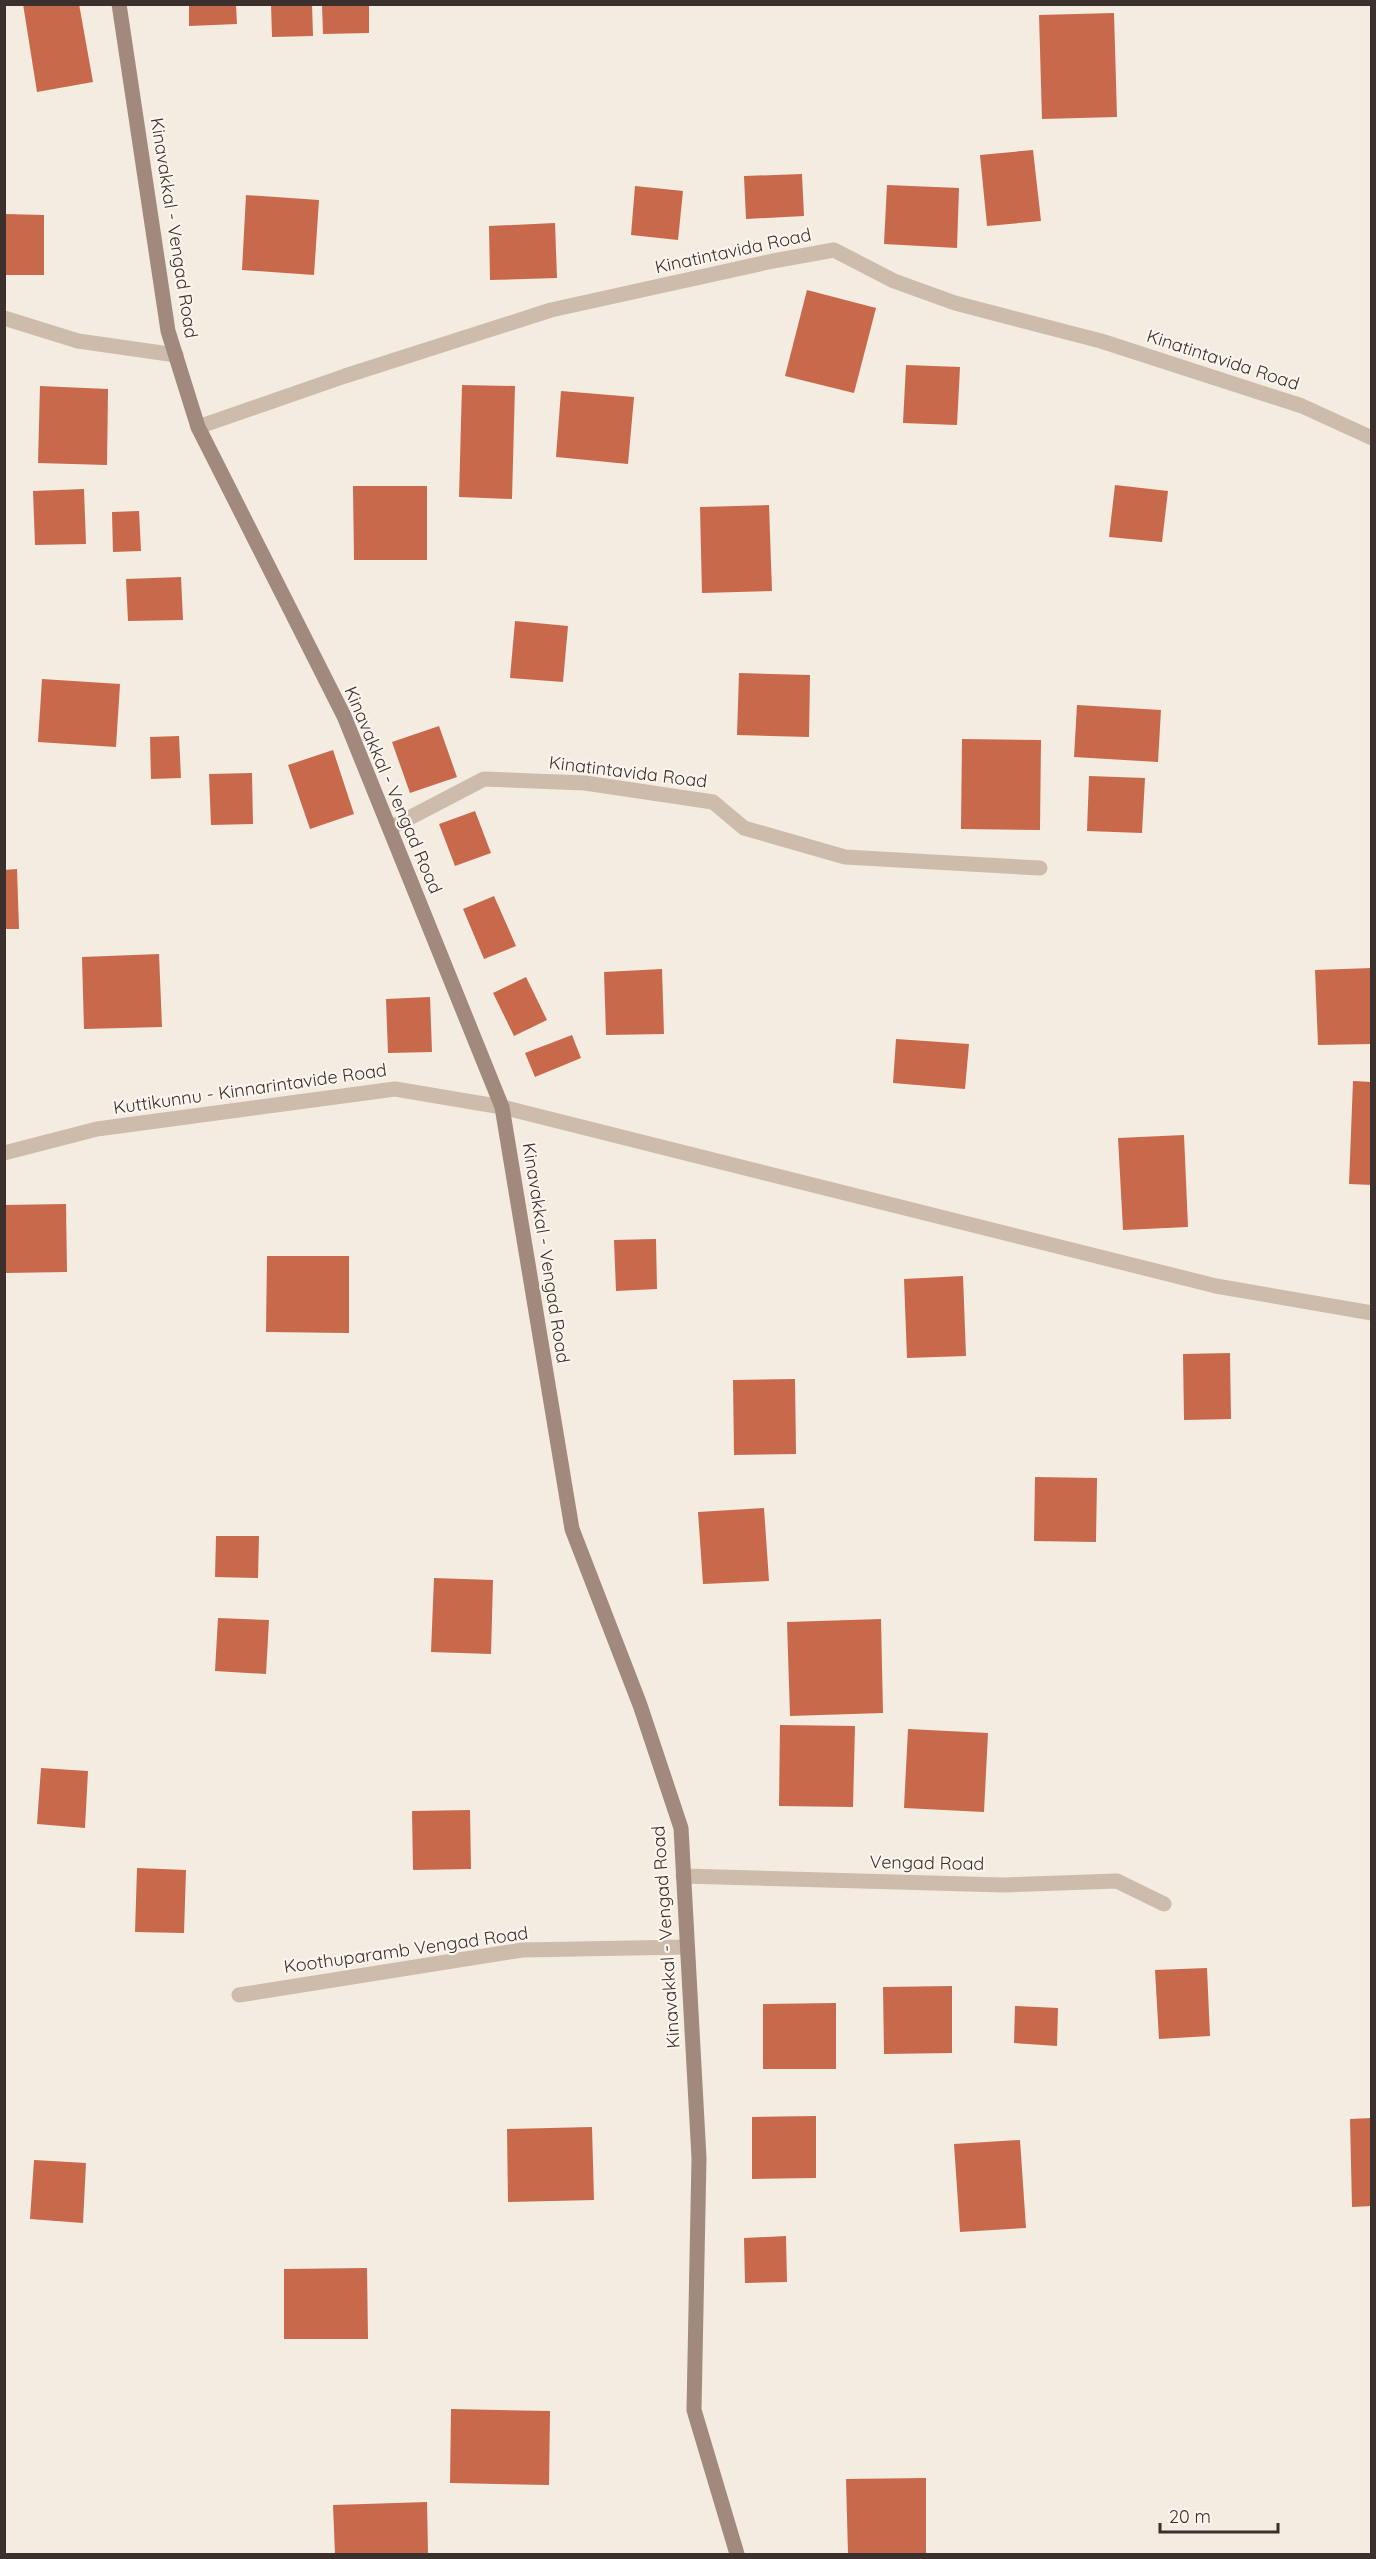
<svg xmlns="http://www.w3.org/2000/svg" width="1376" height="2559" font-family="Quicksand,sans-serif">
<rect width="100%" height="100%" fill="#f4ebe1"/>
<!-- building -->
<g fill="#c8694b">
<polygon points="23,4 79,4 93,82 37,92"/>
<polygon points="189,4 236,4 237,24 189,26"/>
<polygon points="271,4 312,4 313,36 272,37"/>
<polygon points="322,4 369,4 369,33 323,34"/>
<polygon points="1114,13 1117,117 1042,119 1039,15"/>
<polygon points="1033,150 1041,221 987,226 980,155"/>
<polygon points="802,174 804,216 746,219 744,176"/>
<polygon points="887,185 959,188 957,248 884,244"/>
<polygon points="635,186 683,191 678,240 631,235"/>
<polygon points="246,195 319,200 314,275 242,270"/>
<polygon points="4,214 44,215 44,275 4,275"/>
<polygon points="555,223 557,278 490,280 489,226"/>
<polygon points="807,290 876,308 854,393 785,376"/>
<polygon points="906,365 960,367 957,425 903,423"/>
<polygon points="462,385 515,386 512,499 459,497"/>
<polygon points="40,386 108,389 107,465 38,463"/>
<polygon points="561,391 634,397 628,464 556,457"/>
<polygon points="1115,485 1168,491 1162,542 1109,537"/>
<polygon points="353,486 427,486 427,560 354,560"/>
<polygon points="84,489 86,544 35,545 33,491"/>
<polygon points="769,505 772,591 702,593 700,507"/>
<polygon points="139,511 141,551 113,552 112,512"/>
<polygon points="181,577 183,620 128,621 126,579"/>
<polygon points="515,621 568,626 563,682 510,678"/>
<polygon points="739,673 810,675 809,737 737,735"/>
<polygon points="42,679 120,684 116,747 38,742"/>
<polygon points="1077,705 1161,710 1158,762 1074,757"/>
<polygon points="439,726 457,777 410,793 392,742"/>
<polygon points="179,736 181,778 151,779 150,737"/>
<polygon points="962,739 1041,740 1040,830 961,829"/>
<polygon points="333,750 354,814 310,829 288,765"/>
<polygon points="252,773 253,824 211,825 209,774"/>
<polygon points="1089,776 1145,778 1142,833 1087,831"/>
<polygon points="475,811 491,853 455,866 439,824"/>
<polygon points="17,869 19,929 4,929 4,870"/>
<polygon points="494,896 516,946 484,959 463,909"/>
<polygon points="159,954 162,1027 84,1029 82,957"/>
<polygon points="1372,968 1372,1044 1318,1045 1315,970"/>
<polygon points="662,969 664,1034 606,1035 604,972"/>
<polygon points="526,977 547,1020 514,1036 493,993"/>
<polygon points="430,997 432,1052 388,1053 386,999"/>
<polygon points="572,1035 581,1058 535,1077 525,1053"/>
<polygon points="896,1039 969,1044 965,1089 893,1083"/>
<polygon points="1353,1081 1372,1082 1372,1185 1349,1184"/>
<polygon points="1184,1135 1188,1227 1123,1230 1118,1138"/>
<polygon points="66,1204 67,1272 4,1273 4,1205"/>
<polygon points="656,1239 657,1289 616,1291 614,1240"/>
<polygon points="267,1256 349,1256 349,1333 266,1332"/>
<polygon points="963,1276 966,1356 907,1358 904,1279"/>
<polygon points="1230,1353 1231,1419 1184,1420 1183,1354"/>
<polygon points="795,1379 796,1454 734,1455 733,1380"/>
<polygon points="1035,1477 1097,1478 1096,1542 1034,1541"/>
<polygon points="764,1508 769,1581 703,1584 698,1512"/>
<polygon points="216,1536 259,1536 258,1578 215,1577"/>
<polygon points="434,1578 493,1580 491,1654 431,1652"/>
<polygon points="218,1618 269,1620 266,1674 215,1671"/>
<polygon points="881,1619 883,1713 790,1716 787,1622"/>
<polygon points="780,1725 855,1726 853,1807 779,1806"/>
<polygon points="908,1729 988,1733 984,1812 904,1808"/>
<polygon points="41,1768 88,1771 85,1828 37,1824"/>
<polygon points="470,1810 471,1869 413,1870 412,1811"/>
<polygon points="137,1868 186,1870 184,1933 135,1932"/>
<polygon points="1207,1968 1210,2036 1159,2039 1155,1970"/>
<polygon points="952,1986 952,2053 884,2054 883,1987"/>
<polygon points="836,2003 836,2069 763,2069 763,2004"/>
<polygon points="1015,2006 1058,2008 1057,2046 1014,2043"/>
<polygon points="816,2116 816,2178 752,2179 752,2117"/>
<polygon points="1372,2118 1372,2206 1352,2207 1350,2119"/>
<polygon points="592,2127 594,2200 508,2202 507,2129"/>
<polygon points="1020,2140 1026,2228 960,2232 954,2144"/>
<polygon points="34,2160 86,2163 83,2223 30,2219"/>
<polygon points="786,2236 787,2282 745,2283 744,2238"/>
<polygon points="367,2268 368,2339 284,2339 284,2269"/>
<polygon points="451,2409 550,2411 549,2485 450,2483"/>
<polygon points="926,2478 926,2554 848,2554 846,2479"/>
<polygon points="427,2502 428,2554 335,2554 333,2505"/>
</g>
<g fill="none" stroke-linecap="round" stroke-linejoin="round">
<!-- minor -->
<g stroke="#cdbbac" stroke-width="15">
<polyline points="4,318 78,341 176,355"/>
<polyline points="198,427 345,376 551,310 773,261 834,250 894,281 955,303 1101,341 1302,406 1372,438"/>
<polyline points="390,828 484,779 585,783 713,802 744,828 845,857 1040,868"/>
<polyline points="4,1153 97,1129 395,1089 502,1107 1216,1286 1372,1313"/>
<polyline points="683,1876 1003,1885 1117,1881 1164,1904"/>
<polyline points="239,1995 522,1950 687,1947"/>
</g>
<!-- secondary -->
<polyline stroke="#a18a7d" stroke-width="15" points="119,4 168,331 198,427 344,716 502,1107 572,1529 640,1705 681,1828 699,2158 694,2410 737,2554"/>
</g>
<g text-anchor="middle" stroke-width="4.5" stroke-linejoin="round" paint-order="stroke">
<!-- street labels -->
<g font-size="18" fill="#3b302b" stroke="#fbf5ee">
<text transform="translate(174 228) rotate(81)" y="6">Kinavakkal - Vengad Road</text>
<text transform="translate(733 251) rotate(-12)" y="6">Kinatintavida Road</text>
<text transform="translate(1223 360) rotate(18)" y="6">Kinatintavida Road</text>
<text transform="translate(628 772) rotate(7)" y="6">Kinatintavida Road</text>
<text transform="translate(393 790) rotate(67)" y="6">Kinavakkal - Vengad Road</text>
<text transform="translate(250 1089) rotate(-8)" y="6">Kuttikunnu - Kinnarintavide Road</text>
<text transform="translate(546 1253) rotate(81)" y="6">Kinavakkal - Vengad Road</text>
<text transform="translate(927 1863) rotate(1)" y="6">Vengad Road</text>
<text transform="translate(666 1937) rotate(-94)" y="6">Kinavakkal - Vengad Road</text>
<text transform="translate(406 1950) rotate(-8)" y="6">Koothuparamb Vengad Road</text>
</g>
</g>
<!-- border -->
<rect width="1376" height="2559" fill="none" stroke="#3b302b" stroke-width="12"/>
<!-- scale -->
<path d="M1160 2523v9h118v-9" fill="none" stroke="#3b302b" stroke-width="3"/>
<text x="1169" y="2523" font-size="18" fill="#3b302b" stroke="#fbf5ee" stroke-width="4.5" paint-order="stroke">20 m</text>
</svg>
